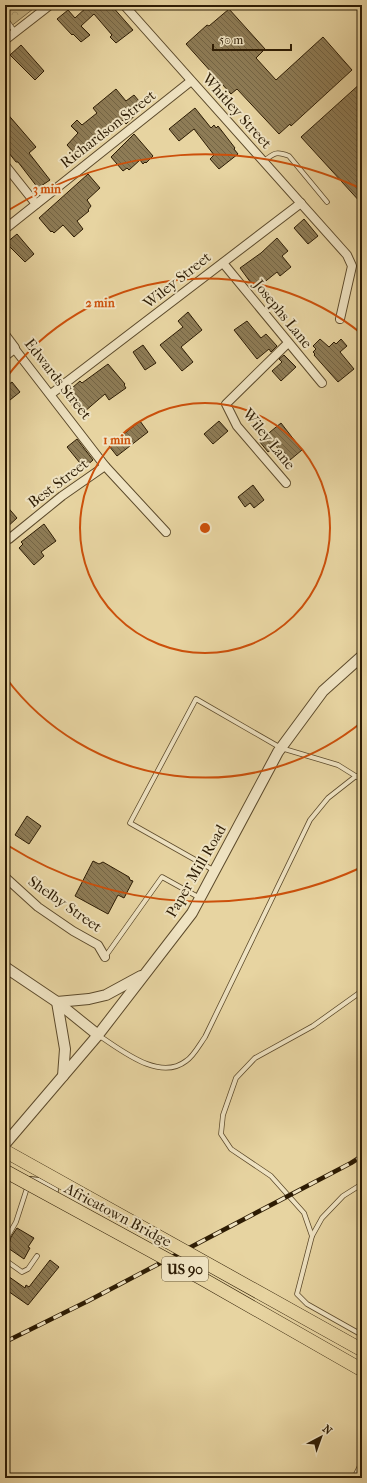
<svg xmlns="http://www.w3.org/2000/svg" width="367" height="1483" font-family="'IM FELL French Canon',serif">
<defs>
<pattern id="forest-crowns" width="20" height="18" patternUnits="userSpaceOnUse"><rect width="20" height="18" fill="#c7b586"/><path d="M2 6a3 3 0 1 1 6 0M12 15a3 3 0 1 1 6 0" fill="none" stroke="#ab9b72"/></pattern>
<pattern id="building-back-hatch" width="6" height="6" patternUnits="userSpaceOnUse"><rect width="6" height="6" fill="#8e7c56"/><path d="M-1 5l2 2M0 0l6 6M5-1l2 2" fill="none" stroke="#746545"/></pattern>
</defs>
<rect width="100%" height="100%" fill="#e7d4a1"/>
<filter id="stains"><feTurbulence type="fractalNoise" baseFrequency=".005" numOctaves="4"/><feColorMatrix values="0 0 0 0 .2 0 0 0 0 .09 0 0 0 0 .02 0 0 0 .5 -.17"/></filter>
<radialGradient id="worn" r=".72"><stop offset=".6" stop-color="#630" stop-opacity="0"/><stop offset="1" stop-color="#630" stop-opacity=".3"/></radialGradient>
<!-- forest -->
<polygon fill="url(#forest-crowns)" stroke="#7a6845" points="5,5 38,5 5,31"/>
<!-- building -->
<g fill="url(#building-back-hatch)" stroke="#2d1c04">
<polygon points="89,5 111,5 133,30 116,43 110,37 112,35 94,14 81,26 90,35 81,42 73,34 72,35 57,19 68,10 75,18"/>
<polygon points="229,9 265,49 256,58 276,80 323,37 352,70 291,126 290,124 279,134 237,89 231,94 186,44 207,25 209,26"/>
<polygon points="21,45 44,71 35,80 10,55"/>
<polygon points="362,82 362,204 301,137"/>
<polygon points="116,89 126,101 134,95 144,107 126,124 123,120 100,137 98,134 76,155 67,145 78,133 71,126 77,120 82,125 97,113 93,108"/>
<polygon points="195,108 211,128 214,125 216,128 218,126 235,148 234,149 238,154 219,169 210,159 214,155 194,129 179,141 169,129"/>
<polygon points="5,111 36,147 29,153 50,180 38,188 18,162 16,162 5,148"/>
<polygon points="134,134 153,156 146,163 145,162 143,164 140,160 129,170 127,168 123,171 111,157"/>
<polygon points="88,174 100,188 87,200 91,206 88,210 89,211 77,221 83,229 74,237 63,225 54,233 52,231 51,232 39,218"/>
<polygon points="304,219 318,236 308,244 294,228"/>
<polygon points="17,234 34,254 25,262 6,243"/>
<polygon points="277,238 288,251 282,256 291,267 280,276 277,272 257,288 256,286 254,287 240,268 261,253"/>
<polygon points="188,312 202,330 181,347 193,362 182,371 160,345 183,327 178,321"/>
<polygon points="247,321 261,338 266,334 277,346 271,352 269,349 257,359 234,330"/>
<polygon points="320,339 329,347 334,342 336,344 341,339 347,346 340,352 354,369 338,382 314,355 315,354 313,352 316,349 313,346"/>
<polygon points="143,345 156,363 145,370 133,352"/>
<polygon points="284,355 296,367 281,381 272,371 282,362 279,359"/>
<polygon points="108,364 125,384 124,385 126,388 109,400 105,394 84,412 78,404 74,408 64,395 80,381 82,383"/>
<polygon points="12,382 20,392 5,404 5,387"/>
<polygon points="140,421 148,432 117,456 109,446"/>
<polygon points="219,421 228,431 213,444 204,434"/>
<polygon points="281,423 302,450 290,460 281,449 280,451 276,446 268,452 259,441"/>
<polygon points="77,439 93,460 84,468 67,447"/>
<polygon points="253,485 264,500 254,508 250,503 245,507 238,497"/>
<polygon points="5,504 17,518 5,529"/>
<polygon points="44,524 56,541 41,552 44,556 34,565 19,548 23,544 21,542"/>
<polygon points="27,816 41,826 29,844 15,835"/>
<polygon points="93,861 99,864 103,862 129,877 130,880 133,881 124,898 118,895 108,914 75,896"/>
<polygon points="17,1228 34,1238 28,1247 30,1248 24,1259 8,1248 11,1237"/>
<polygon points="50,1260 59,1267 28,1305 5,1289 5,1274 25,1288 26,1285 29,1287"/>
</g>
<g fill="none" stroke-linecap="round" stroke-linejoin="round">
<defs>
<g id="service">
<polyline points="5,18 15,32"/>
<path d="M264,161c10,-8 12,-10 25,-5l38,46"/>
<polyline points="215,871 130,823 196,699 281,748 338,765 362,780"/>
<polyline points="105,957 162,877 200,898"/>
<polyline points="362,991 313,1026 255,1058 236,1078 223,1115 221,1134 231,1149 271,1176 304,1213 312,1236 297,1294 307,1304 362,1335"/>
<path d="M98,1035c22,14 61,47 88,26 7,-4 14,-17 19,-24l105,-217 18,-22 28,-22 6,-1"/>
<polyline points="312,1236 322,1218 343,1196 362,1184"/>
<polyline points="5,1247 8,1236 16,1222 28,1185"/>
<polyline points="5,1260 22,1272 28,1269 37,1256"/>
<polyline points="354,1478 362,1462"/>
</g>
<g id="minor">
<polyline points="124,5 347,255 352,266 340,319"/>
<polyline points="5,40 50,5"/>
<polyline points="5,165 36,204"/>
<polyline points="5,229 191,81"/>
<polyline points="223,263 322,383"/>
<polyline points="14,348 105,466 166,532"/>
<polyline points="51,394 301,203"/>
<polyline points="286,483 237,426 226,404 288,343"/>
<polyline points="9,539 62,496 105,466"/>
<polyline points="5,877 38,907 73,931 98,945 105,957"/>
<polyline points="30,1181 39,1182 54,1190"/>
</g>
<g id="tertiary">
<polyline points="5,336 14,348 5,355"/>
<polyline points="5,967 57,1002 98,1035"/>
<polyline points="63,1076 65,1049 57,1002 89,999 106,995 141,976"/>
<polyline points="5,1144 98,1035 192,913 278,752 323,691 362,656"/>
</g>
</defs>
<!-- service casing -->
<use href="#service" stroke="#5c4a2b" stroke-width="5.5"/>
<!-- minor casing -->
<use href="#minor" stroke="#5c4a2b" stroke-width="10"/>
<!-- tertiary casing -->
<use href="#tertiary" stroke="#5c4a2b" stroke-width="12"/>
<!-- service -->
<use href="#service" stroke="#efe3c2" stroke-width="4"/>
<!-- minor -->
<use href="#minor" stroke="#efe3c2" stroke-width="8"/>
<!-- tertiary -->
<use href="#tertiary" stroke="#efe3c2" stroke-width="10"/>
<defs>
<polyline id="rail" points="5,1342 88,1301 351,1163 362,1156"/>
</defs>
<!-- rail casing -->
<use href="#rail" stroke="#2d1c04" stroke-width="4.5"/>
<!-- rail -->
<use href="#rail" stroke="#efe3c2" stroke-width="3" stroke-dasharray="9" stroke-linecap="butt"/>
<defs>
<g id="primary-bridge">
<polyline points="5,1151 362,1350"/>
<polyline points="5,1171 201,1278 362,1370"/>
</g>
</defs>
<!-- primary-bridge casing -->
<use href="#primary-bridge" stroke="#2d1c04" stroke-width="14" stroke-linecap="butt"/>
<!-- primary-bridge -->
<use href="#primary-bridge" stroke="#e7d4a1" stroke-width="13"/>
</g>
<!-- distance rings -->
<g fill="none" stroke="#cc500b" stroke-width="2">
<circle cx="205" cy="528" r="125"/>
<path d="M362 722A249 249 0 0 1 6 678M6 378A249 249 0 0 1 362 334"/>
<path d="M360 868A374 374 0 0 1 7 845M7 211A374 374 0 0 1 360 188"/>
</g>
<g text-anchor="middle" stroke-width="4" stroke-linejoin="round" paint-order="stroke">
<!-- shield labels -->
<rect fill="#efe3c2" stroke="#67583d" stroke-width="1" x="162" y="1257" width="46" height="24" rx="3"/>
<g font-size="14" font-weight="bold" fill="#2d1c04">
<text x="185" y="1274">US 90</text>
</g>
<!-- street labels -->
<g font-size="15" fill="#2d1c04" stroke="#efe3c2">
<text transform="translate(237 111) rotate(48)" y="5">Whitley Street</text>
<text transform="translate(108 129) rotate(-38)" y="5">Richardson Street</text>
<text transform="translate(177 280) rotate(-38)" y="5">Wiley Street</text>
<text transform="translate(283 314) rotate(51)" y="5">Josephs Lane</text>
<text transform="translate(58 379) rotate(52)" y="5">Edwards Street</text>
<text transform="translate(269 439) rotate(51)" y="5">Wiley Lane</text>
<text transform="translate(58 483) rotate(-37)" y="5">Best Street</text>
<text transform="translate(196 871) rotate(-60)" y="5">Paper Mill Road</text>
<text transform="translate(65 904) rotate(35)" y="5">Shelby Street</text>
<text transform="translate(118 1215) rotate(28)" y="5">Africatown Bridge</text>
</g>
</g>
<circle cx="205" cy="528" r="6" fill="#cc500b" stroke="#efe3c2" stroke-width="2"/>
<g font-size="12" text-anchor="middle" font-weight="bold" fill="#cc500b" stroke="#efe3c2" stroke-width="4" stroke-linejoin="round" paint-order="stroke">
<text x="47" y="193">3 min</text>
<text x="100" y="307">2 min</text>
<text x="117" y="444">1 min</text>
</g>
<!-- margin -->
<rect width="367" height="1483" fill="none" stroke="#e7d4a1" stroke-width="20"/>
<rect x="6" y="6" width="355" height="1471" fill="none" stroke="#2d1c04" stroke-width="2"/>
<rect x="10" y="10" width="347" height="1463" fill="none" stroke="#2d1c04"/>
<!-- north arrow -->
<g transform="translate(321 1437) rotate(41)" stroke="#efe3c2" stroke-width="3" paint-order="stroke">
<path d="M0-3L7 15L0 10L-7 15Z" fill="#2d1c04"/>
<text y="-6" font-size="11" font-weight="bold" text-anchor="middle" fill="#2d1c04">N</text>
</g>
<!-- scale -->
<path d="M213 44v6h78v-6" fill="none" stroke="#2d1c04" stroke-width="2"/>
<text x="219" y="44" font-size="12" fill="#2d1c04" stroke="#efe3c2" stroke-width="3" paint-order="stroke">50 m</text>
<rect width="100%" height="100%" filter="url(#stains)"/>
<rect width="100%" height="100%" fill="url(#worn)"/>
</svg>
